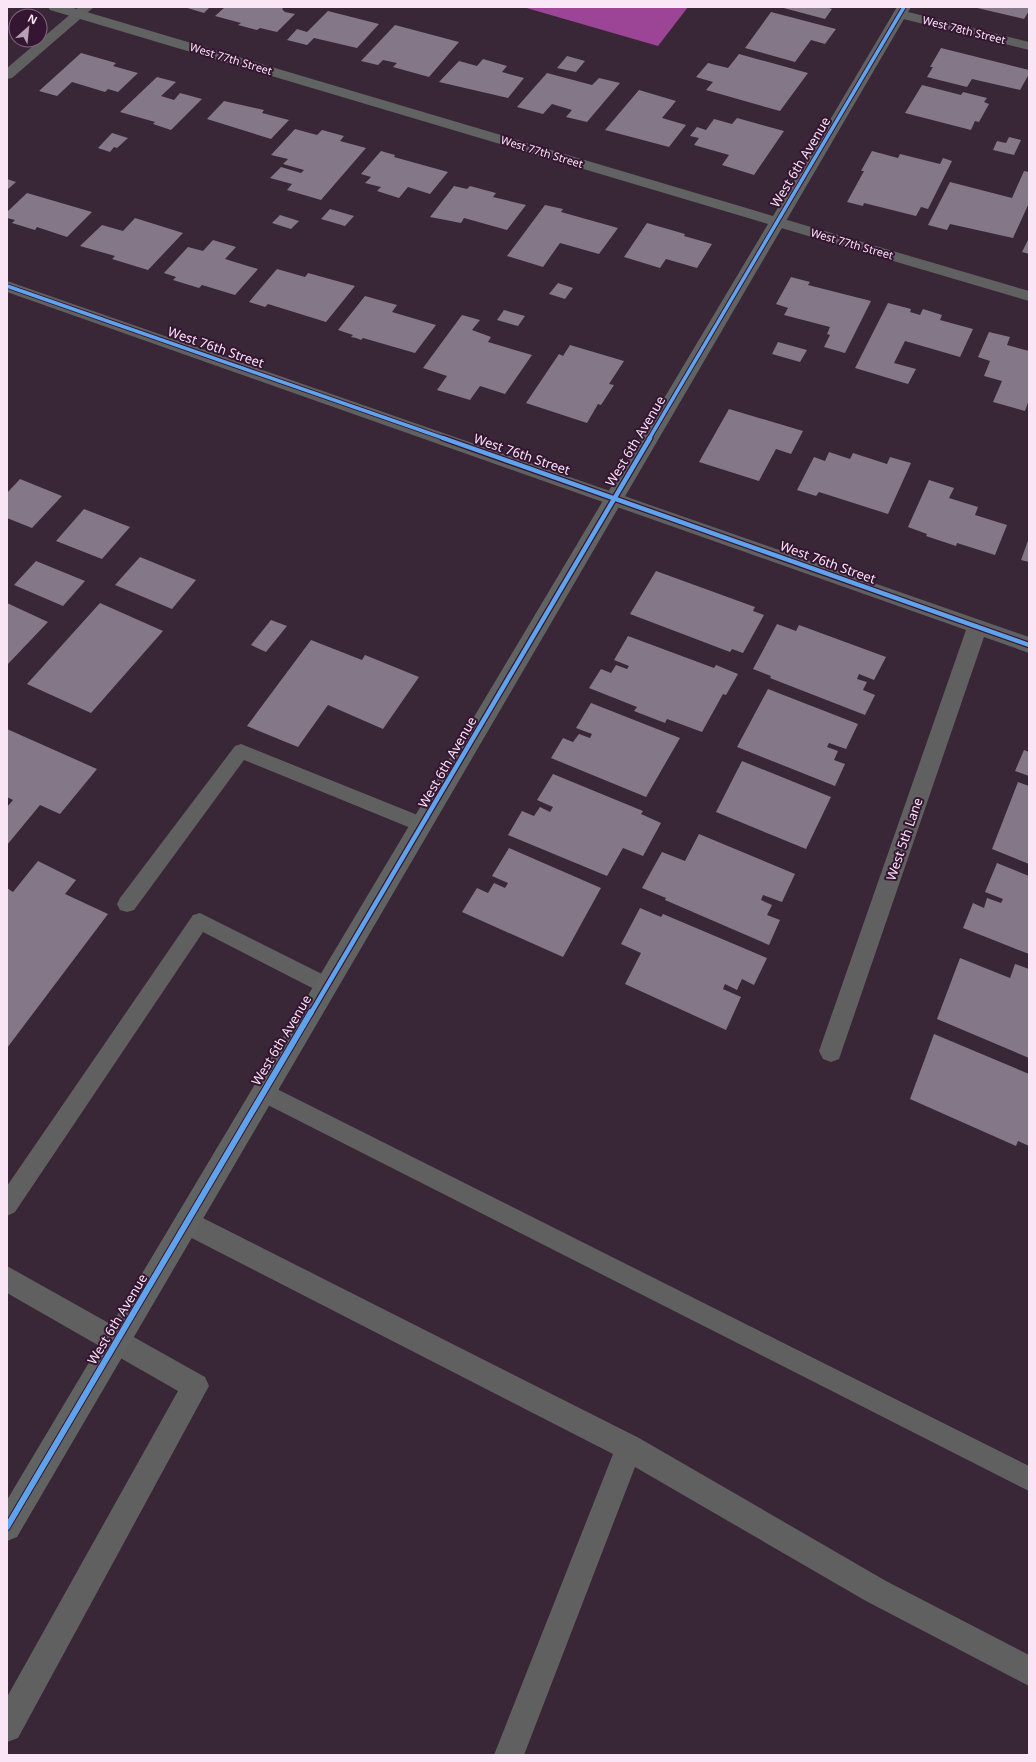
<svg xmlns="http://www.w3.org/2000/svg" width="1036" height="1762" font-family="'Noto Sans',sans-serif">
<rect width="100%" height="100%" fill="#392737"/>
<!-- water -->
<polygon fill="#9c4596" points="523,7 688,7 658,46"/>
<!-- building -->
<g fill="#847787">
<polygon points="184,7 210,7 204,13"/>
<polygon points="225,7 284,7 282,9 285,12 295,14 277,32 260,28 257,30 238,25 241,23 215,16"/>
<polygon points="780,7 826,7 832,9 825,19"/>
<polygon points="973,7 1029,7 1029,11 1024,19"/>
<polygon points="328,11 379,24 357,48 314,38 307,45 287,40 297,29 307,32"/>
<polygon points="771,12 836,29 825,44 811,40 795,62 745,48"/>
<polygon points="395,25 459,42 429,77 393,67 397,63 383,60 378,65 361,61"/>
<polygon points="941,48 1029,70 1029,74 1020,90 972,79 967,87 927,77 933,67 930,67"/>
<polygon points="81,53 116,63 113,66 138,73 118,92 108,89 105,92 72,82 57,96 39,91"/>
<polygon points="739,54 808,73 780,111 706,90 713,82 696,77 708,63 728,68"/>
<polygon points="567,56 585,61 576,72 557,68"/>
<polygon points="483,59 507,66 502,72 524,78 508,98 439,82 459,61 477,66"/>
<polygon points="547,73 592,85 599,78 620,83 587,122 566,117 572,110 552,104 543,114 517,107"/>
<polygon points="157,77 176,82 161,96 174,100 180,93 202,99 171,130 153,124 155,122 120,112"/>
<polygon points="922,85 961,95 963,92 987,98 984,102 989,104 979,122 975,121 971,130 905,113"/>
<polygon points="639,90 676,101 662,118 686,125 669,147 605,130"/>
<polygon points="224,101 264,110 262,113 289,120 271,139 207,119"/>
<polygon points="737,118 784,131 754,175 722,165 729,155 694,145 699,138 690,136 697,127 706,130 714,119 732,124"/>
<polygon points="295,129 317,135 322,130 344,136 340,141 366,148 321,200 287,190 292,184 270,178 281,167 301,173 304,170 283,164 288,159 271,155"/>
<polygon points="112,133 128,138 117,148 114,147 110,152 98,148"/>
<polygon points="1009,137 1021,140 1014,155 993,150 997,141 1006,143"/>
<polygon points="381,151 395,155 394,157 448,172 430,194 408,187 399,198 377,191 381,187 365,183 371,177 361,174"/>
<polygon points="872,151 898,158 900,154 940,164 943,158 952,161 928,209 921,207 916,216 864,203 863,206 847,202 864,171 861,171"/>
<polygon points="1024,171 1029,172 1029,203 1013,238 950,224 947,230 928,225 950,182 1012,198"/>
<polygon points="7,179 16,182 7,190"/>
<polygon points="454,186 467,189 470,186 496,193 493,197 526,205 507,230 464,218 461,223 430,217"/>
<polygon points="27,193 92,212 67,237 37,227 35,230 12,223 15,220 7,218 7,212"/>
<polygon points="545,205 563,209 561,212 618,228 599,254 560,243 543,267 507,256"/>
<polygon points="330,209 354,216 345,226 321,219"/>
<polygon points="280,215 299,221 291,229 272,223"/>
<polygon points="135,218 183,233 148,270 112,259 115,256 80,246 102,225 123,231"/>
<polygon points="647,223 685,234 684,236 712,244 697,268 666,259 660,268 624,257"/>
<polygon points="1029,238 1029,254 1022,252"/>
<polygon points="213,240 236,247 225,259 258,269 235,295 202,285 199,288 173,280 176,277 164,273 188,247 203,251"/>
<polygon points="277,269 305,277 308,273 355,286 326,322 268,304 265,307 249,302"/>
<polygon points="791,277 810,282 808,285 871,301 845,353 824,347 830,335 827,334 830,327 784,315 788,308 776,304"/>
<polygon points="558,283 573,288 565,299 549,294"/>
<polygon points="365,296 397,305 392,312 436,325 415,353 363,338 361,340 356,338 351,337 353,335 338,330"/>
<polygon points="888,303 911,309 910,312 920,315 923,309 942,315 940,320 973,329 960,357 905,341 894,363 916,369 908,384 855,368"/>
<polygon points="504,310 525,316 518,326 497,320"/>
<polygon points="462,315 480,320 472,330 491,337 488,342 532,355 505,394 480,386 470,400 437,390 447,376 423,368"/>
<polygon points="989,332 1010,337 1007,345 1029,351 1029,400 1025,411 993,402 1002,381 984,376 990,361 978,357"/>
<polygon points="778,342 807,350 800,362 772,354"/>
<polygon points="570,345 624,361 609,384 614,385 601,405 598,404 587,423 526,403 559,354 563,356"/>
<polygon points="729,409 803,431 791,454 776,449 759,481 699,462"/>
<polygon points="829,452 850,459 853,453 887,464 890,457 911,463 888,514 819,492 816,496 797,490 814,457 825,461"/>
<polygon points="20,479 62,496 32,528 7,518 7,493"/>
<polygon points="929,480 954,488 949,498 978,507 975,515 1007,525 995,555 957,543 956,546 926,536 927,534 908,527"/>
<polygon points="84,509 130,527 102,559 56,541"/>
<polygon points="1029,538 1029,562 1021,560"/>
<polygon points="140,557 196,580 172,609 115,585"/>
<polygon points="36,561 85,581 63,606 14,585"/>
<polygon points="656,571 755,607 753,611 764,615 743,653 732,649 730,652 630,614"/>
<polygon points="7,603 48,622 7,665"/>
<polygon points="100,603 163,631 91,713 27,684"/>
<polygon points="271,620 287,626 266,652 251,645"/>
<polygon points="777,624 796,631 799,625 886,657 874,680 859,674 857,679 867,682 863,690 875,695 865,715 770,678 771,676 753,669"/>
<polygon points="628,636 714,668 716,665 738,674 726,695 723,694 702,732 667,719 665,723 634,711 637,707 589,688 601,669 611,673 616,665 627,669 629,666 614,660"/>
<polygon points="311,640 362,660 365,655 419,677 383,729 328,705 298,747 247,726"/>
<polygon points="768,689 858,724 846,749 829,743 827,747 838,751 834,760 845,764 835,786 737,747"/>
<polygon points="591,703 680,738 646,797 551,758 563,738 573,742 579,734 590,738 592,734 576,728"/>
<polygon points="7,729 97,769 60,814 40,805 7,845 7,807 13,800 7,797"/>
<polygon points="1024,750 1029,752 1029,776 1015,771"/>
<polygon points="742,761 831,797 806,849 716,812"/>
<polygon points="553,774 643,811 641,814 661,823 643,856 623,848 607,876 508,835 522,811 534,816 540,807 550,812 553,807 537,800"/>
<polygon points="1018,782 1029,786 1029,864 992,849"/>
<polygon points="699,834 795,874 782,902 763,895 761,900 772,905 767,915 780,920 769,945 665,900 666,898 642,888 662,852 685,861"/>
<polygon points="509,848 601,888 563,957 462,912 477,888 488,893 494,883 505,888 508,883 492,876"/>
<polygon points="38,861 76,880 65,894 108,914 7,1048 7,888 13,892"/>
<polygon points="997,863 1029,876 1029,954 963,928 973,903 984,908 987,898 1001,903 1003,899 985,892"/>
<polygon points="640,908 661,917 663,914 767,958 754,985 742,979 737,990 725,984 723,989 741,997 726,1030 625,984 641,953 621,944"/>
<polygon points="960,958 1010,978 1015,964 1029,969 1029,1058 937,1019"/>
<polygon points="934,1034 1029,1074 1029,1146 1018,1141 1016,1146 910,1099"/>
</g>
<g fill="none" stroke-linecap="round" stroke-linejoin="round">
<!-- lane -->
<g fill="#606060" fill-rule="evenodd">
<polygon points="241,744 430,820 432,825 430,830 423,833 244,760 134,910 127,912 120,910 117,904 120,898 235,746"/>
<polygon points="200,913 334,980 337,986 334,992 327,995 320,992 203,932 15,1212 7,1216 7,1186 193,915"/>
<polygon points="263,1082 1029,1466 1029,1491 256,1099 253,1092 256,1085"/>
</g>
<!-- street -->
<g fill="#606060" fill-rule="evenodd">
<polygon points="79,7 94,7 12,78 7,79 7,68"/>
<polygon points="900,10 1029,42 1029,50 895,17 893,14 895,11"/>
<polygon points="777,217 1029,291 1029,301 771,225 769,222 771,219"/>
<polygon points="7,281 1029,637 1029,653 984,637 839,1059 831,1062 823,1059 819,1051 966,630 7,292"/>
<polygon points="187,1210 639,1438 886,1581 1029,1655 1029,1686 866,1601 635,1467 524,1755 494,1755 613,1454 178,1231 174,1222 178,1213"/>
<polygon points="7,1266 205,1377 209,1386 18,1738 7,1742 7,1697 178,1391 7,1293"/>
</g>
<!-- secondary -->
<polygon fill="#606361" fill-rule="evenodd" points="48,7 70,7 773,216 897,7 911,7 17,1537 7,1541 7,1500 768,224 50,10"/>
<defs>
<g id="cycleway-far2">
<polyline points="7,286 446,439"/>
<polyline points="649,439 904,7"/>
</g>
<g id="cycleway-far1">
<polyline points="443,438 1029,645"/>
<polyline points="311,1013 650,438"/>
</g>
<polyline id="cycleway" points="7,1527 311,1012"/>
</defs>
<!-- cycleway-far2 casing -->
<use href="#cycleway-far2" stroke="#351632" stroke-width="5.5"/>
<!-- cycleway-far1 casing -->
<use href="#cycleway-far1" stroke="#351632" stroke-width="7"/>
<!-- cycleway casing -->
<use href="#cycleway" stroke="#351632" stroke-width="8"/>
<!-- cycleway-far2 -->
<use href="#cycleway-far2" stroke="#60a3ed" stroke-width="3.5"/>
<!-- cycleway-far1 -->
<use href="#cycleway-far1" stroke="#60a3ed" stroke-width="4.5"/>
<!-- cycleway -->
<use href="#cycleway" stroke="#60a3ed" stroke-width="6"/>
</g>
<g text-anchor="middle" stroke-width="4" stroke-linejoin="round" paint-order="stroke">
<!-- far-street labels -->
<g font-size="11" fill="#fae5f7" stroke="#351632">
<text transform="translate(964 30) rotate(14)" y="4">West 78th Street</text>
<text transform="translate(231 59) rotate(17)" y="4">West 77th Street</text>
<text transform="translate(542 152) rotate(17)" y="4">West 77th Street</text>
<text transform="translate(852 244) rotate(16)" y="4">West 77th Street</text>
</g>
<!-- street labels -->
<g font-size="13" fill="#fae5f7" stroke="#351632">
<text transform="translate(800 162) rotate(-59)" y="5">West 6th Avenue</text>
<text transform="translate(216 347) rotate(19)" y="5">West 76th Street</text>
<text transform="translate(635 441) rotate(-59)" y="5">West 6th Avenue</text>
<text transform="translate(522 454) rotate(19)" y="5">West 76th Street</text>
<text transform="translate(828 562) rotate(20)" y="5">West 76th Street</text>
<text transform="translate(447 762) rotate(-60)" y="5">West 6th Avenue</text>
<text transform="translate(904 839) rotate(-71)" y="5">West 5th Lane</text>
<text transform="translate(281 1040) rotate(-59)" y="5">West 6th Avenue</text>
<text transform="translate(117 1319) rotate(-59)" y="5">West 6th Avenue</text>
</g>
</g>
<!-- border -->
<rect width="1036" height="1762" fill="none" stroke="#fae5f7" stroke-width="16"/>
<!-- north arrow -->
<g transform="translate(28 28) rotate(27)"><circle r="19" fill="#351632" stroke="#846981"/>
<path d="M0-3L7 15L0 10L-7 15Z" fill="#b6a2b4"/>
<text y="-6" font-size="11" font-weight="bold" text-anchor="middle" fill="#fae5f7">N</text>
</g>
</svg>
